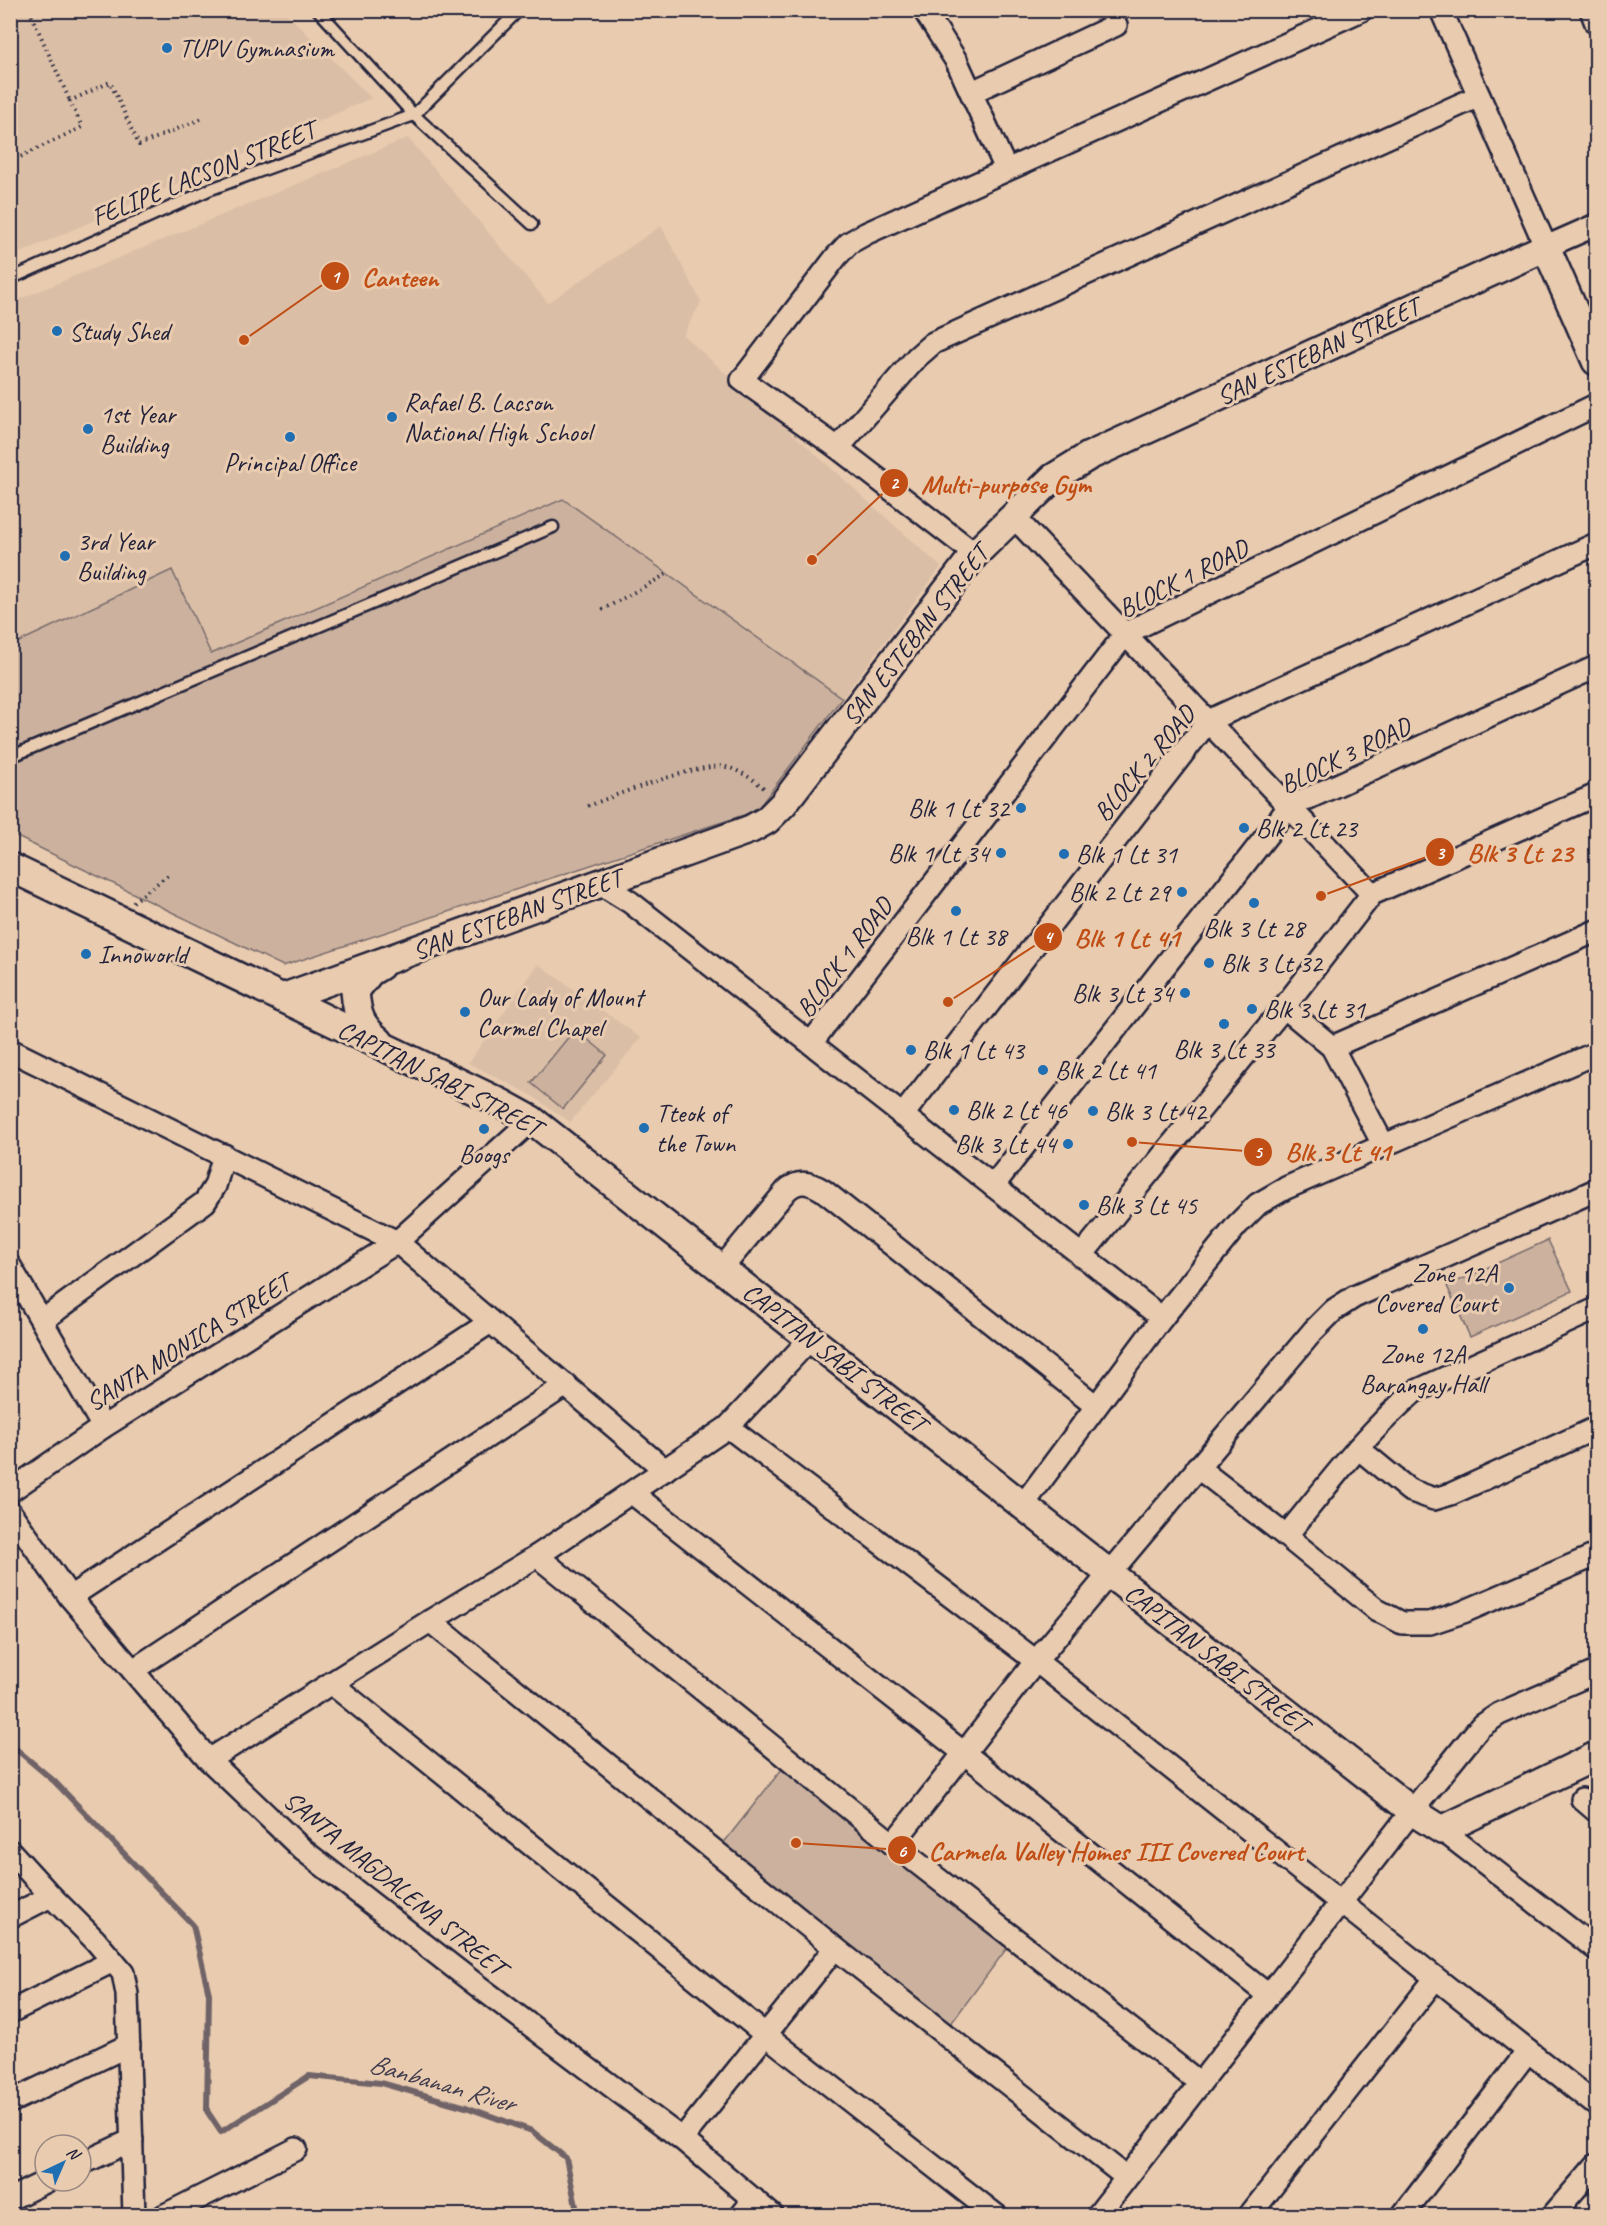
<svg xmlns="http://www.w3.org/2000/svg" width="1607" height="2226" font-family="Caveat,sans-serif">
<rect width="100%" height="100%" fill="#e9cbaf"/>
<filter id="ink" filterUnits="userSpaceOnUse"><feTurbulence type="fractalNoise" baseFrequency=".0167" numOctaves="2"/><feDisplacementMap in="SourceGraphic" scale="12" xChannelSelector="R" yChannelSelector="G"/><feConvolveMatrix kernelMatrix="1 2 1 2 8 2 1 2 1" color-interpolation-filters="sRGB"/></filter>
<g filter="url(#ink)">
<!-- built -->
<g fill="#dabea6">
<polygon points="11,10 284,11 371,98 11,257"/>
<polygon points="408,138 548,303 661,226 701,302 683,335 941,567 842,698 563,499 211,654 171,570 11,646 10,303"/>
<polygon points="538,964 641,1038 570,1122 528,1093 468,1063"/>
</g>
<!-- green -->
<g fill="#ccb29e" stroke="#776a6c" stroke-width="1.5">
<polygon points="563,499 842,698 756,811 283,966 11,834 10,646 172,570 211,654"/>
<polygon points="575,1029 607,1055 563,1109 531,1083"/>
<polygon points="1548,1240 1572,1291 1470,1337 1447,1286"/>
<polygon points="782,1769 1007,1948 950,2025 722,1845"/>
</g>
<g fill="none" stroke-linecap="round" stroke-linejoin="round">
<!-- stream -->
<polyline stroke="#6f6367" stroke-width="6" points="10,1744 54,1781 193,1925 209,1994 207,2111 221,2132 309,2076 381,2083 466,2107 532,2131 566,2158 578,2216"/>
<defs>
<g id="service">
<polyline points="318,10 414,115 532,224"/>
<polyline points="10,279 211,189 414,115 517,12"/>
<polyline points="10,757 553,527"/>
</g>
<g id="minor">
<polyline points="924,10 957,62 1006,169"/>
<polyline points="1441,10 1546,247 1596,225"/>
<polyline points="1591,10 1596,23"/>
<polyline points="972,92 1116,25"/>
<polyline points="838,448 917,357 933,343 1479,96"/>
<polyline points="1013,516 1372,894"/>
<polyline points="975,554 838,448 742,380 836,257 849,243 867,233 1362,10"/>
<polyline points="601,884 630,902 1162,1318"/>
<polyline points="1284,1007 1332,1047 1384,1146"/>
<polyline points="812,1042 1126,633 1596,405"/>
<polyline points="1332,1047 1596,931"/>
<polyline points="10,1050 397,1242 665,1470"/>
<polyline points="902,1116 1208,721 1596,544"/>
<polyline points="993,1186 1289,807 1596,667"/>
<polyline points="1081,1256 1284,1007 1372,894 1596,795"/>
<polyline points="10,1266 103,1427"/>
<path d="M722,1268l64,-77c12,-12 24,-9 38,0l272,215"/>
<polyline points="43,1320 205,1202 215,1186 224,1155"/>
<polyline points="728,1427 1036,1661 1596,2105"/>
<polyline points="1358,1448 1409,1490 1434,1499 1451,1494 1596,1428"/>
<polyline points="1197,1467 1286,1536 1377,1610 1402,1623 1430,1623 1463,1612 1596,1555"/>
<polyline points="10,1491 103,1427 397,1242 532,1120"/>
<polyline points="632,1493 964,1753 1268,1995"/>
<polyline points="1023,1505 1162,1318 1237,1225 1258,1204 1286,1188 1596,1053"/>
<polyline points="10,1512 70,1597 209,1760 303,1850 474,1983 682,2139 773,2216"/>
<path d="M1286,1536c41,-50 79,-102 128,-144l182,-83"/>
<polyline points="537,1556 893,1844 1200,2083"/>
<polyline points="70,1597 489,1323"/>
<polyline points="430,1621 835,1948 1126,2177"/>
<polyline points="133,1670 566,1385"/>
<polyline points="331,1683 766,2035 997,2216"/>
<polyline points="209,1760 430,1621 537,1556 728,1427 811,1338"/>
<polyline points="1582,1799 1596,1811"/>
<polyline points="1442,1830 1596,1949"/>
<polyline points="893,1844 1036,1661 1313,1331 1334,1310 1354,1297 1596,1190"/>
<polyline points="10,1851 51,1896 95,1940 123,1973 127,1994 134,2216"/>
<polyline points="10,1917 51,1896"/>
<polyline points="10,2012 113,1961"/>
<polyline points="10,2102 129,2045"/>
<polyline points="682,2139 835,1948"/>
<polyline points="81,2164 132,2140"/>
<polyline points="10,2199 47,2181"/>
<polyline points="163,2216 296,2149"/>
<polyline points="741,2216 754,2199"/>
<polyline points="1097,2216 1412,1811 1480,1727 1499,1714 1596,1672"/>
<polyline points="1249,2216 1435,1979"/>
<polyline points="1402,2216 1528,2051"/>
<polyline points="1552,2216 1596,2165"/>
</g>
<g id="tertiary">
<polyline points="10,867 503,1104 532,1120 1412,1811 1442,1830 1596,1756"/>
<polyline points="282,998 751,829 767,820 783,804 975,554 1053,478 1089,456 1546,247 1596,361"/>
<path d="M379,1041c-19,-16 -22,-26 -24,-50l15,-19 10,-6"/>
</g>
</defs>
<!-- service casing -->
<use href="#service" stroke="#22223b" stroke-width="15"/>
<!-- minor casing -->
<use href="#minor" stroke="#22223b" stroke-width="26"/>
<!-- tertiary casing -->
<use href="#tertiary" stroke="#22223b" stroke-width="32"/>
<!-- path -->
<g stroke="#22223b" stroke-width="4" stroke-dasharray="1.5 4.5" stroke-linecap="butt">
<polyline points="29,10 70,101"/>
<polyline points="10,92 15,102 10,104"/>
<polyline points="10,162 82,127 70,101 110,82 139,145 203,118"/>
<polyline points="602,610 667,574"/>
<path d="M588,806c25,-10 116,-45 138,-39 15,4 29,13 40,23"/>
<polyline points="133,902 168,875"/>
</g>
<!-- service -->
<use href="#service" stroke="#e9cbaf" stroke-width="10"/>
<!-- minor -->
<use href="#minor" stroke="#e9cbaf" stroke-width="21"/>
<!-- tertiary -->
<use href="#tertiary" stroke="#e9cbaf" stroke-width="27"/>
</g>
</g>
<!-- markers -->
<g fill="#1f6fb2" stroke="#e9cbaf" stroke-width="2">
<circle cx="167" cy="48" r="6"/>
<circle cx="57" cy="331" r="6"/>
<circle cx="392" cy="417" r="6"/>
<circle cx="88" cy="429" r="6"/>
<circle cx="290" cy="437" r="6"/>
<circle cx="65" cy="556" r="6"/>
<circle cx="1021" cy="808" r="6"/>
<circle cx="1244" cy="828" r="6"/>
<circle cx="1001" cy="853" r="6"/>
<circle cx="1064" cy="854" r="6"/>
<circle cx="1182" cy="892" r="6"/>
<circle cx="1254" cy="903" r="6"/>
<circle cx="956" cy="911" r="6"/>
<circle cx="86" cy="954" r="6"/>
<circle cx="1209" cy="963" r="6"/>
<circle cx="1185" cy="993" r="6"/>
<circle cx="1252" cy="1009" r="6"/>
<circle cx="465" cy="1012" r="6"/>
<circle cx="1224" cy="1024" r="6"/>
<circle cx="911" cy="1050" r="6"/>
<circle cx="1043" cy="1070" r="6"/>
<circle cx="954" cy="1110" r="6"/>
<circle cx="1093" cy="1111" r="6"/>
<circle cx="644" cy="1128" r="6"/>
<circle cx="484" cy="1129" r="6"/>
<circle cx="1068" cy="1144" r="6"/>
<circle cx="1084" cy="1205" r="6"/>
<circle cx="1509" cy="1288" r="6"/>
<circle cx="1423" cy="1329" r="6"/>
</g>
<g text-anchor="middle" stroke-width="6" stroke-linejoin="round" paint-order="stroke">
<!-- poi labels -->
<g font-size="26" fill="#22223b" stroke="#e9cbaf" text-anchor="start">
<text x="179" y="57">TUPV Gymnasium</text>
<text x="69" y="340">Study Shed</text>
<text x="404" y="411">Rafael B. Lacson<tspan x="404" dy="30">National High School</tspan></text>
<text x="100" y="423">1st Year<tspan x="100" dy="30">Building</tspan></text>
<text x="290" y="471" text-anchor="middle">Principal Office</text>
<text x="77" y="550">3rd Year<tspan x="77" dy="30">Building</tspan></text>
<text x="1009" y="817" text-anchor="end">Blk 1 Lt 32</text>
<text x="1256" y="837">Blk 2 Lt 23</text>
<text x="989" y="862" text-anchor="end">Blk 1 Lt 34</text>
<text x="1076" y="863">Blk 1 Lt 31</text>
<text x="1170" y="901" text-anchor="end">Blk 2 Lt 29</text>
<text x="1254" y="937" text-anchor="middle">Blk 3 Lt 28</text>
<text x="956" y="945" text-anchor="middle">Blk 1 Lt 38</text>
<text x="98" y="963">Innoworld</text>
<text x="1221" y="972">Blk 3 Lt 32</text>
<text x="1173" y="1002" text-anchor="end">Blk 3 Lt 34</text>
<text x="477" y="1006">Our Lady of Mount<tspan x="477" dy="30">Carmel Chapel</tspan></text>
<text x="1264" y="1018">Blk 3 Lt 31</text>
<text x="1224" y="1058" text-anchor="middle">Blk 3 Lt 33</text>
<text x="923" y="1059">Blk 1 Lt 43</text>
<text x="1055" y="1079">Blk 2 Lt 41</text>
<text x="966" y="1119">Blk 2 Lt 46</text>
<text x="1105" y="1120">Blk 3 Lt 42</text>
<text x="656" y="1122">Tteok of<tspan x="656" dy="30">the Town</tspan></text>
<text x="1056" y="1153" text-anchor="end">Blk 3 Lt 44</text>
<text x="484" y="1163" text-anchor="middle">Boogs</text>
<text x="1096" y="1214">Blk 3 Lt 45</text>
<text x="1497" y="1282" text-anchor="end">Zone 12A<tspan x="1497" dy="30">Covered Court</tspan></text>
<text x="1423" y="1363" text-anchor="middle">Zone 12A<tspan x="1423" dy="30">Barangay Hall</tspan></text>
</g>
<!-- street labels -->
<g font-size="26" fill="#22223b" stroke="#e9cbaf">
<text transform="translate(203 173) rotate(-22)" y="9">FELIPE LACSON STREET</text>
<text transform="translate(1318 351) rotate(-25)" y="9">SAN ESTEBAN STREET</text>
<text transform="translate(1183 578) rotate(-27)" y="9">BLOCK 1 ROAD</text>
<text transform="translate(915 635) rotate(-52)" y="9">SAN ESTEBAN STREET</text>
<text transform="translate(1345 755) rotate(-26)" y="9">BLOCK 3 ROAD</text>
<text transform="translate(1144 763) rotate(-50)" y="9">BLOCK 2 ROAD</text>
<text transform="translate(517 914) rotate(-20)" y="9">SAN ESTEBAN STREET</text>
<text transform="translate(844 957) rotate(-53)" y="9">BLOCK 1 ROAD</text>
<text transform="translate(440 1078) rotate(27)" y="9">CAPITAN SABI STREET</text>
<text transform="translate(188 1342) rotate(-32)" y="9">SANTA MONICA STREET</text>
<text transform="translate(835 1357) rotate(38)" y="9">CAPITAN SABI STREET</text>
<text transform="translate(1217 1658) rotate(38)" y="9">CAPITAN SABI STREET</text>
<text transform="translate(395 1883) rotate(39)" y="9">SANTA MAGDALENA STREET</text>
</g>
<!-- water labels -->
<g font-size="27" font-style="italic" fill="#423d4e" stroke="#e9cbaf">
<text transform="translate(442 2083) rotate(16)" y="9">Banbanan River</text>
</g>
</g>
<!-- callouts -->
<path fill="none" stroke="#c04e15" stroke-width="2" d="M244 340L335 276M812 560L894 483M1321 896L1440 852M948 1002L1048 937M1132 1142L1258 1152M796 1843L902 1850"/>
<g fill="#c04e15" stroke="#e9cbaf" stroke-width="2">
<circle cx="244" cy="340" r="6"/>
<circle cx="812" cy="560" r="6"/>
<circle cx="1321" cy="896" r="6"/>
<circle cx="948" cy="1002" r="6"/>
<circle cx="1132" cy="1142" r="6"/>
<circle cx="796" cy="1843" r="6"/>
<circle cx="335" cy="276" r="15"/>
<circle cx="894" cy="483" r="15"/>
<circle cx="1440" cy="852" r="15"/>
<circle cx="1048" cy="937" r="15"/>
<circle cx="1258" cy="1152" r="15"/>
<circle cx="902" cy="1850" r="15"/>
</g>
<g font-size="18" text-anchor="middle" font-weight="bold" fill="#fff">
<text x="335" y="283">1</text>
<text x="894" y="489">2</text>
<text x="1440" y="859">3</text>
<text x="1048" y="943">4</text>
<text x="1258" y="1158">5</text>
<text x="902" y="1857">6</text>
</g>
<g font-size="27" text-anchor="middle" font-weight="bold" fill="#c04e15" stroke="#e9cbaf" stroke-width="6" stroke-linejoin="round" paint-order="stroke">
<text x="400" y="286">Canteen</text>
<text x="1006" y="493">Multi-purpose Gym</text>
<text x="1520" y="862">Blk 3 Lt 23</text>
<text x="1127" y="947">Blk 1 Lt 41</text>
<text x="1338" y="1161">Blk 3 Lt 41</text>
<text x="1116" y="1860">Carmela Valley Homes III Covered Court</text>
</g>
<!-- margin -->
<rect width="1607" height="2226" fill="none" stroke="#e9cbaf" stroke-width="36"/>
<rect x="18" y="18" width="1571" height="2190" fill="none" stroke="#22223b" stroke-width="2" filter="url(#ink)"/>
<!-- north arrow -->
<g transform="translate(63 2163) rotate(44)"><circle r="28" fill="#e9cbaf" stroke="#998781" stroke-width="1.5"/>
<path d="M0-4.5L10 22L0 15L-10 22Z" fill="#1f6fb2"/>
<text y="-9" font-size="16" font-weight="bold" text-anchor="middle" fill="#22223b">N</text>
</g>
</svg>
